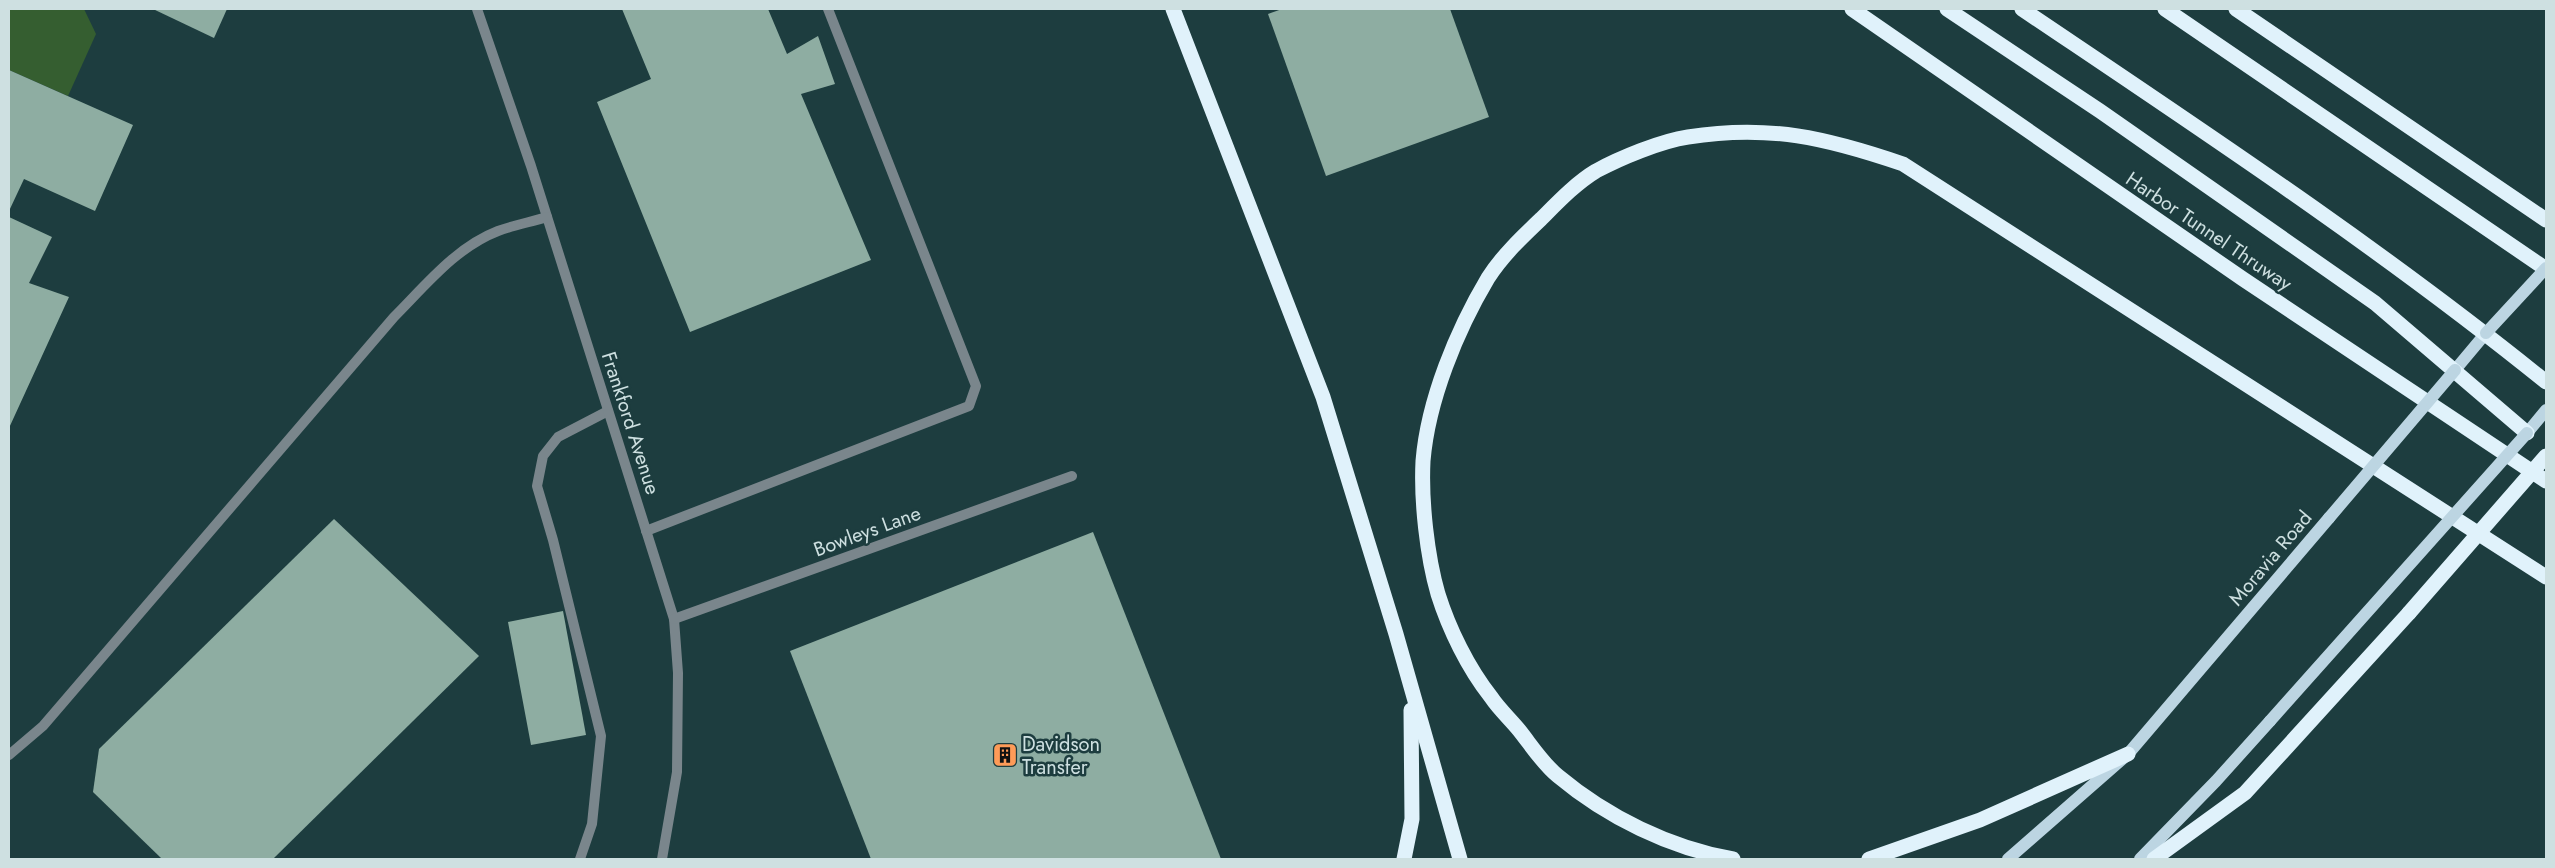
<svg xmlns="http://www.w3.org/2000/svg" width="2555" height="868" font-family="Jost,sans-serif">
<rect width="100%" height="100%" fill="#1d3d3f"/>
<!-- green -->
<polygon fill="#355e30" points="9,9 84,9 96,34 68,96 9,70"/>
<!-- building -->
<g fill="#8eada2">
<polygon points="153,9 227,9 214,38"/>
<polygon points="622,9 768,9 787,54 818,36 835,84 801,94 871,260 690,332 597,102 651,79"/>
<polygon points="1282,9 1450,9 1489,117 1326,176 1268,14"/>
<polygon points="9,70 133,125 95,211 24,179 9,211"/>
<polygon points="9,217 52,237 29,283 69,297 9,428"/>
<polygon points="334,519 479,656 273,859 162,859 93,792 99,749"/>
<polygon points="1093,532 1221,859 871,859 790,651"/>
<polygon points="563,611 586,735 531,745 508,622"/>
</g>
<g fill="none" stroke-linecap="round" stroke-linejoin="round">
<!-- lane -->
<g stroke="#7a868c" stroke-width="10">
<polyline points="646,531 969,406 976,386 828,9"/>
<polyline points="580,859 592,824 601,736 553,540 537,486 543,456 558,437 608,411"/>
</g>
<!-- street -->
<g stroke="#7a868c" stroke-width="10">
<polyline points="477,9 531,166 674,619 678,673 677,772 662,859"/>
<polyline points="674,619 1072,476"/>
<path d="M9,755l34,-29 351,-409c31,-31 62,-70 104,-86 16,-6 33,-9 49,-14"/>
</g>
<!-- primary -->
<g stroke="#bcd5e2" stroke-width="12">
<polyline points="2455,370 2486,333"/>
<polyline points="2527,433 2546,410"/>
<polyline points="2008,859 2128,754 2329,518"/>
<polyline points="2140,859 2216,781 2270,721"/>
</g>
<!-- highway -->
<g stroke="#e0f2fb" stroke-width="15">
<polyline points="1173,9 1323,397 1396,634 1460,859"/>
<polyline points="1852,9 2243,279 2546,481"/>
<polyline points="1947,9 2100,111 2375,303 2527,433"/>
<path d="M2022,9c178,120 357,238 524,373"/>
<polyline points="2165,9 2546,269"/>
<polyline points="2236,9 2546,220"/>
<polyline points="1404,859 1412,819 1411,710"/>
<path d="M1733,859c-63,-11 -126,-42 -175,-83 -15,-12 -27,-31 -39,-46 -9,-11 -20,-21 -28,-33 -23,-29 -42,-68 -53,-103 -11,-38 -17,-93 -15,-133 5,-61 34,-131 65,-183 14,-22 34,-41 53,-59 16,-16 35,-36 55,-48 24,-13 65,-30 92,-34 81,-13 139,1 215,27l643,413"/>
<polyline points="1869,859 1980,820 2128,754"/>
<polyline points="2154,859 2245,793 2409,613"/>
</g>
<!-- primary-bridge -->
<g stroke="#bcd5e2" stroke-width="12">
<polyline points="2486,333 2546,268"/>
<polyline points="2329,518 2455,370"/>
<polyline points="2270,721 2527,433"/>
</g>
<!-- highway-bridge -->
<polyline stroke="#e0f2fb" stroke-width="15" points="2409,613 2546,456"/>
</g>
<!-- icons -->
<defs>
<symbol id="building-square" viewBox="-11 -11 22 22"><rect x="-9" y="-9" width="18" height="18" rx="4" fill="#fe9b58" stroke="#1d3d3f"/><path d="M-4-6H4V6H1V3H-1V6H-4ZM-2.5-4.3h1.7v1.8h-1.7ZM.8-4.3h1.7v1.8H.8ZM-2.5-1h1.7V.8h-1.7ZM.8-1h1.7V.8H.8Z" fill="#111"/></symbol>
</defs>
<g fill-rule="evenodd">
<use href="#building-square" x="991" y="741" width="28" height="28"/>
</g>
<g text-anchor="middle" stroke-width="5" stroke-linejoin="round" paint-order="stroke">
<!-- street labels -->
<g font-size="20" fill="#cee0e1" stroke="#1d3d3f">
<text transform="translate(2209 231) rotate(34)" y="7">Harbor Tunnel Thruway</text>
<text transform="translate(631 423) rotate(72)" y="7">Frankford Avenue</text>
<text transform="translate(867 531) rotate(-20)" y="7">Bowleys Lane</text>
<text transform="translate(2270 558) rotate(-50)" y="7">Moravia Road</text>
</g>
<!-- poi labels -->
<g font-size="20" fill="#cee0e1" stroke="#1d3d3f" text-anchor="start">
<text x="1022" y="751">Davidson<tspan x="1022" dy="23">Transfer</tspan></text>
</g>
</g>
<!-- border -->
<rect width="2555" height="868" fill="none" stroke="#cee0e1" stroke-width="20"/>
</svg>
